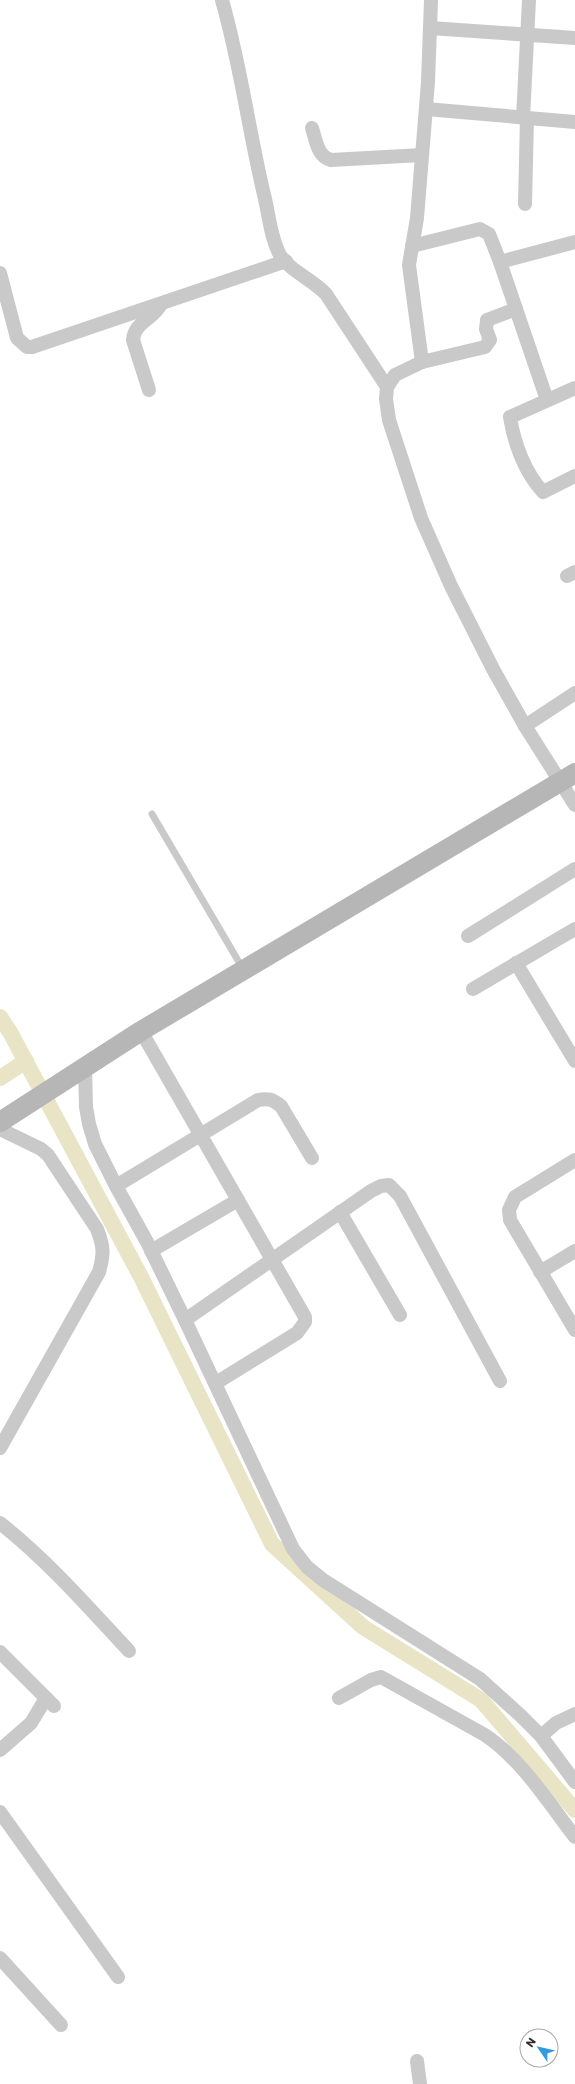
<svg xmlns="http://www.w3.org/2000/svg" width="575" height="2084" font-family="Poppins,sans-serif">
<rect width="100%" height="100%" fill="#fff"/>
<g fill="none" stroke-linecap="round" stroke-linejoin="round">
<!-- canal -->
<g stroke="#eae4c6" stroke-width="16">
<polyline points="0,1017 10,1032 141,1277 272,1544 363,1627 481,1700 575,1810"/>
<polyline points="0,1078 26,1061"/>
</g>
<!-- lane -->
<polyline stroke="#c9c9c9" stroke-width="7" points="152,814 243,969"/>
<!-- street -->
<g stroke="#c9c9c9" stroke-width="14">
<path d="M222,0c19,66 27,133 43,199 4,17 6,40 15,56 11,17 32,24 46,39l61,93"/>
<polyline points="431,0 428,82 417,218 409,265 422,362 395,375 387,387 386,399 389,420 421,518 451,586 493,669 525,726 575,805"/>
<polyline points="430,28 575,38"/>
<polyline points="426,109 575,122"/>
<polyline points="523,118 529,0"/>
<path d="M312,128c4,12 5,28 19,32l91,-5"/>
<polyline points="525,204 527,118"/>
<polyline points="412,246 480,229 489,234 500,262 575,242"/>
<polyline points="500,262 547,400"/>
<polyline points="0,273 17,338 27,347 32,347 286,261"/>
<polyline points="422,362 485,347 490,340 486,329 487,320 516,309"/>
<path d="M575,388l-65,29c4,26 15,56 33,75l32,-16"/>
<path d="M149,390l-16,-50c1,-18 21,-21 28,-36"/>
<polyline points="567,576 575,572"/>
<polyline points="525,726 575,693"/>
<polyline points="468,936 575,869"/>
<polyline points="516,963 575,1061"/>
<polyline points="473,989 575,929"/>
<polyline points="141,1031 305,1317 305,1322 297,1333 216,1383"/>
<polyline points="85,1067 86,1107 89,1124 95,1144 116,1186 147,1242 185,1320 293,1549 307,1567 323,1580 480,1679 520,1715 541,1736 575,1782"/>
<path d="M0,1127l4,4 37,18 7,6 49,74c7,18 7,25 2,43l-99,176"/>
<polyline points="575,1160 515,1197 509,1210 510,1220 575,1330"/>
<path d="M116,1186l142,-86c10,-2 14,-1 23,6l31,52"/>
<polyline points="340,1212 400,1315"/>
<polyline points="151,1251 238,1200"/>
<polyline points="540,1272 575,1251"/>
<polyline points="185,1320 371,1191 381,1186 389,1185 400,1196 500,1381"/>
<path d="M0,1523c48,38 87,83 129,128"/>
<polyline points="0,1652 54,1706"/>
<path d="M339,1698l32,-18 10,-3 104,58c37,25 63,67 90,102"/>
<polyline points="541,1736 556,1723 575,1714"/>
<polyline points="0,1750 31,1723 46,1698"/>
<polyline points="0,1812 118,1977"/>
<polyline points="0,1958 61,2025"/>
<polyline points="417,2061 420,2084"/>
</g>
<!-- secondary -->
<polyline stroke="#b6b6b6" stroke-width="20" points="0,1122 141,1031 575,773"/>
</g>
<!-- north arrow -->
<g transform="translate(539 2048) rotate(304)"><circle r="19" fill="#ffffff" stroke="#ababab"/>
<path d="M0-3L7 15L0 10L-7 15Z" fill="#329be0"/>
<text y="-6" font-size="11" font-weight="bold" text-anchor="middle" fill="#2c2c2c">N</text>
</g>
</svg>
